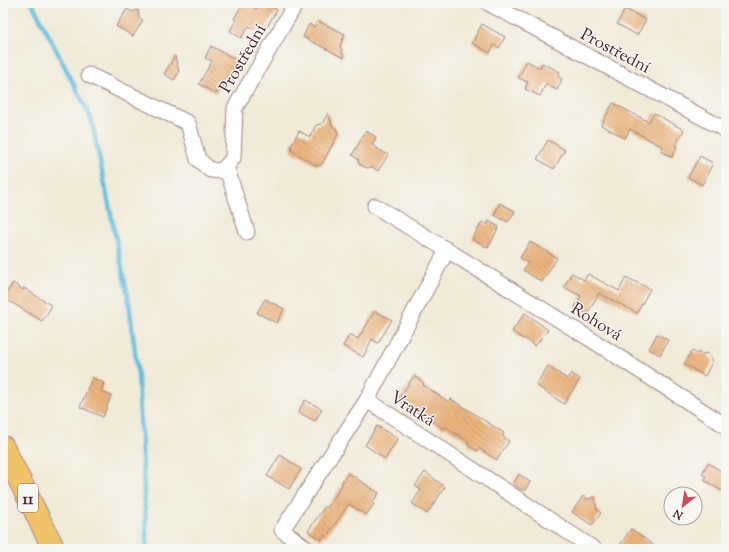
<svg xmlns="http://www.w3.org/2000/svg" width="729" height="552" font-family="'Sorts Mill Goudy',serif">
<defs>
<pattern id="building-back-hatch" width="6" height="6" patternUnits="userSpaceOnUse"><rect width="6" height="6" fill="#ebb47d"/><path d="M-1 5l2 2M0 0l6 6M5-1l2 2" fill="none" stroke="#cb9a6c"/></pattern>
</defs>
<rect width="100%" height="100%" fill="#f6f6f2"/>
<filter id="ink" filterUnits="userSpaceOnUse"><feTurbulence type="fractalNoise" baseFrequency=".025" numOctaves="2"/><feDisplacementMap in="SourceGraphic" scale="8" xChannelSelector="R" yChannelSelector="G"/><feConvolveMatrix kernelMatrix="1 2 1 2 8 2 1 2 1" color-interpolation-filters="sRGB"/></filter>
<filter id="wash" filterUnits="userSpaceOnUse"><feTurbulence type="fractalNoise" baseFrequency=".012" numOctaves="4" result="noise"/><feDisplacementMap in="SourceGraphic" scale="16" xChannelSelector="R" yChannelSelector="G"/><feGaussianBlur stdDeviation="0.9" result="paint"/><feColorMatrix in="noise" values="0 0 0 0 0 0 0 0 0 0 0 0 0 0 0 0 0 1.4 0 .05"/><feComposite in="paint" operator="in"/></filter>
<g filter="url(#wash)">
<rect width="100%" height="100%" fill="#f0ead7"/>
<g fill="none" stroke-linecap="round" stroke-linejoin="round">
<!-- stream -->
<polyline stroke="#60bdde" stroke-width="4.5" points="32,3 91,118 129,302 138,376 147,549"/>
</g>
<g id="blocks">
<!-- building -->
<g fill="url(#building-back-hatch)">
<polygon points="243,3 245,3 257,9 260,3 265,3 277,10 263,33 249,26 241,38 230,31 236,20 234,19"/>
<polygon points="127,9 132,12 138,10 139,18 143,20 133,36 116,26"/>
<polygon points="625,9 646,20 637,35 617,24"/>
<polygon points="318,21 345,34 340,45 344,58 303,37 309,24 314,27"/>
<polygon points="482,24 505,37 499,48 494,45 490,53 472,43"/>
<polygon points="211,46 238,61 232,71 233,72 225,87 221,85 216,94 199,84 212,61 205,58"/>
<polygon points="175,56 179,72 174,80 164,74"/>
<polygon points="527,61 540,68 542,63 560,72 557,76 562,79 557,90 546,84 540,96 525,89 528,82 518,78"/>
<polygon points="613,103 649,122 654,113 684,130 675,146 677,147 672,157 661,151 663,147 630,129 625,138 601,125"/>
<polygon points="328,113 332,125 336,128 338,134 322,164 317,166 292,151 291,146 299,131 310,137 316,125 322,124"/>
<polygon points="366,131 376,137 372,145 388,155 378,171 372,167 367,168 359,164 358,159 352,155"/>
<polygon points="548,140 565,150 554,169 537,159"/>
<polygon points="700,156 713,163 702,185 688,177"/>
<polygon points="500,203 515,211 508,222 494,215"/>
<polygon points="489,221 499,227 488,248 472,239 482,222 487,225"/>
<polygon points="530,242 557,258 542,282 523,270 528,263 520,258"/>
<polygon points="572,273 584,280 588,274 619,291 626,277 650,289 637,313 599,293 587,314 575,307 581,296 564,287"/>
<polygon points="13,283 23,290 24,288 52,306 42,321 4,298"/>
<polygon points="265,299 284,309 277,323 257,313"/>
<polygon points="375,311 392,320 378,343 372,339 363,357 343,346 350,334 358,339"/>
<polygon points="525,313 548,330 535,346 524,338 523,339 512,331"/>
<polygon points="657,334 668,340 660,355 649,349"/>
<polygon points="692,351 698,354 699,352 702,354 708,353 710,358 713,360 705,376 684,364"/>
<polygon points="548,366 567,379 571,373 580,379 564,404 536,385"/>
<polygon points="414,376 424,383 423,385 449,402 451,399 504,433 502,436 509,441 497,460 479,448 477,451 468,445 469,442 446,427 444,429 398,400"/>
<polygon points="92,378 104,383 101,391 111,396 103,417 80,407"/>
<polygon points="305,400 322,409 315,421 298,412"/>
<polygon points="377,426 398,439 385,459 365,445"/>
<polygon points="280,455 301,469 289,489 267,476"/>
<polygon points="708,463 726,474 726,484 722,491 704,480 706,477 702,474"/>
<polygon points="425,472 445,487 427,514 412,503 421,490 415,486"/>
<polygon points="348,473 379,493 372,503 374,504 366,515 349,504 326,537 324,535 321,540 308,531 325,506 327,508 342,485 341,484"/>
<polygon points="519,474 530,482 524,491 513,484"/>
<polygon points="583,496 587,499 595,497 597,510 601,513 592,525 572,512"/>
<polygon points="631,529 640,535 658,549 617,549"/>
</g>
</g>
</g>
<g filter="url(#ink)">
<use href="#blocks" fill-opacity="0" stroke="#9d8481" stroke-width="1"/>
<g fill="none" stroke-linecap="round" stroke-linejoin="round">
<defs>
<g id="street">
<polyline points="488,3 726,130"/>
<polyline points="89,75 188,123 198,159 210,170 223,171 233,158 235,108 296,3"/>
<polyline points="226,166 247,232"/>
<polyline points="375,206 447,250"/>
<polyline points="367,400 447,250 595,342 726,426"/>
<polyline points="307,549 282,530 367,400 594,549"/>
</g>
<polyline id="primary" points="3,447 54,549"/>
</defs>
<!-- street casing -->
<use href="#street" stroke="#9d8481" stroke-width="17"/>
<!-- primary casing -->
<use href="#primary" stroke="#9d8481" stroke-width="24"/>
<!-- street -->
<use href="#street" stroke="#fff" stroke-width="15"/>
<!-- primary -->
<use href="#primary" stroke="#f0c369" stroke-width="22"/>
</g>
</g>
<g text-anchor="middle" stroke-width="3" stroke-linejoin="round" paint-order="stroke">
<!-- shield labels -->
<rect fill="#f6f6f2" stroke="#7e6067" stroke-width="1" x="18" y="484" width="20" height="28" rx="3"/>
<g font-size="16" font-weight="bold" fill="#4a1f2b">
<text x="28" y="504">11</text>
</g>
<!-- street labels -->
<g font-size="17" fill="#4a1f2b" stroke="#f6f6f2">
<text transform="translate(616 50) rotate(28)" y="6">Prostřední</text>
<text transform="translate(242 58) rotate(-60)" y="6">Prostřední</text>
<text transform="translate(597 321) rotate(32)" y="6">Rohová</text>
<text transform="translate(413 408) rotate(33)" y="6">Vratká</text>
</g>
</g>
<!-- margin -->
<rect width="729" height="552" fill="none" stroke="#f6f6f2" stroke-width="16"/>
<!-- north arrow -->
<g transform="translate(683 506) rotate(210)"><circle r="19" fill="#f6f6f2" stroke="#b1a0a2"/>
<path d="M0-3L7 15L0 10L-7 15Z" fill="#d1495b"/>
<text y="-6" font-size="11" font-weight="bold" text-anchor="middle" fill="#4a1f2b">N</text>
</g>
</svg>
